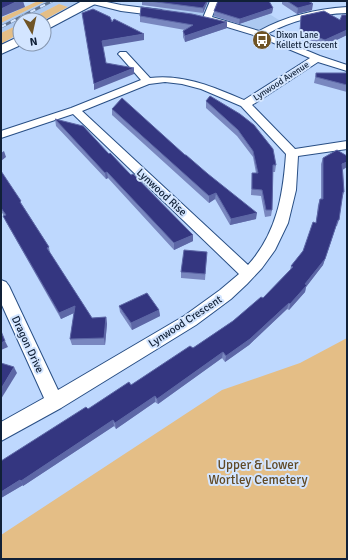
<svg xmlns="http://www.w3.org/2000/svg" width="348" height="560" font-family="Signika,sans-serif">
<rect width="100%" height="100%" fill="#bed8fe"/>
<!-- built -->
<g fill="#acc9f1">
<polygon points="46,1 79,1 68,7 59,4 28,20 20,20 20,24 1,33 1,23"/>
<polygon points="164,1 249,1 282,22 260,34 157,12"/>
</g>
<!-- green -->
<g fill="#e4be86">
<polygon points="38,1 46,1 1,23 1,18"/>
<polygon points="59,4 68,7 44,20 28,20"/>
<polygon points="20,24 20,33 1,44 1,33"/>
<polygon points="347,338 347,559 1,559 1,535 222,390 300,363"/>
</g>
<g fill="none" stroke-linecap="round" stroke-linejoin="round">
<defs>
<g id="street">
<polygon points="88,1 102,1 121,5 161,10 165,13 161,16 121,11 89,3"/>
<path d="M210,1h8l-6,16 47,14c27,-15 57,-22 88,-24v6c-28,1 -55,7 -80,21l53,22 27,9v6l-29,-9 -66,43 43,44 52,-8v8l-49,7 -2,34 -8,33 -13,27 -13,18 -15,16 -16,15 -35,26 -135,83 -60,33v-19l43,-24 -43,-95v-23l5,2 3,4 49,104 126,-74 36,-26 19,-16 -166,-160 -72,24v-7l70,-23 70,-28 -21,-24 -2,-2 2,-2h6l24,26c34,-4 63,9 94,22l66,-42 -53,-22 -53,-16 -1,-2zM165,82l17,2 19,5 40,17 45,48c-3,41 -9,79 -38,111l-166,-154 67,-27z"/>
</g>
<g id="primary">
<polygon points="82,1 97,1 95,4 44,31 44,22"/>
<polygon points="20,36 20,44 23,44 1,54 1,45"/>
</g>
</defs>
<!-- street casing -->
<use href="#street" stroke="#294f85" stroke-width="2"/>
<!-- primary casing -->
<use href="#primary" stroke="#294f85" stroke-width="2"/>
<!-- street -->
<use href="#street" fill="#fff" fill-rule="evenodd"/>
<!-- primary -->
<use href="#primary" fill="#fff" fill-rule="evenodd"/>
<defs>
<polyline id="rail" points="1,27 52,1"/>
</defs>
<!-- rail casing -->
<use href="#rail" stroke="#607492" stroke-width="3"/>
<!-- rail -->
<use href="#rail" stroke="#d3e5ff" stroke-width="2" stroke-dasharray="5.5" stroke-linecap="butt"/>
</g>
<!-- wall -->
<g fill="#7987bf">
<polygon points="142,1 208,1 203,13 142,5"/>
<polygon points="282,1 313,1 311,3 312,10 297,14 282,4"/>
<polygon points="273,8 272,13 239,24 214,16 214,11"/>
<polygon points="347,15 347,35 324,46 305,38 299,38 301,16 340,20"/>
<polygon points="140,16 227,22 227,28 185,42 183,37 183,31 185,30 140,22"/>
<polygon points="316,73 347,73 347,92 314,83"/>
<polygon points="210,96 276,165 275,172 273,172 272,210 271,216 265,217 261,196 251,195 252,173 256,173 253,157 237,136 206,108 206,101"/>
<polygon points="112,109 256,219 230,225 215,199 209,203 112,115"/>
<polygon points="55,119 109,154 193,241 174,250 108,178 106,179 56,126"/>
<polygon points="323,158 343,170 344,192 342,199 339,220 337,226 336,226 323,265 306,287 305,292 289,310 287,309 249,345 225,362 222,358 158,404 155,402 116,429 114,426 23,486 23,485 1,498 88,409 131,385 193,348 233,321 263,298 290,270 291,266 303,251 316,223 318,205 320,199 321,199 321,164"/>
<polygon points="1,171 49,247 50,253 92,318 106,317 107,324 105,345 72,345 70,339 74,313 61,319 6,222 4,216 1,211"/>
<polygon points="207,252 205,280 181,278 181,272"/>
<polygon points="119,306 159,310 160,316 132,330 120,312"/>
</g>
<!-- shaded-wall -->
<g fill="#5d67a6">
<polygon points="18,1 23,1 25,7 1,17 1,9"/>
<polygon points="207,1 208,1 203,13 203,8"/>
<polygon points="308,1 313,1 308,6 313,4 312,10 297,14 298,8"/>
<polygon points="273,8 272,13 239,24 240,19"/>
<polygon points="227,22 227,28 185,42 185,36"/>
<polygon points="347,30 347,35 324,46 325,40"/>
<polygon points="144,34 144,40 102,47 102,41"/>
<polygon points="134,68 134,74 94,90 94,84"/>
<polygon points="4,151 6,157 1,161 1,153"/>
<polygon points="347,162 347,167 341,171 342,164"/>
<polygon points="107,172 108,178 106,179 105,173"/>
<polygon points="216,193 215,199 209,203 209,196"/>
<polygon points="257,213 256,219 230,225 231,219"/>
<polygon points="338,220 323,265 306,287 305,292 289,310 290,304"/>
<polygon points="193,235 193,241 174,250 174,243"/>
<polygon points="289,303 287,309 249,345 225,362 226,356"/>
<polygon points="75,306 76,312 61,319 59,313"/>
<polygon points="159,310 160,316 132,330 131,323"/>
<polygon points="106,317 107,324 105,345 104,338"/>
<polygon points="5,341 8,347 1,350 1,343"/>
<polygon points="223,352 222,358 158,404 157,399"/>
<polygon points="14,367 17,373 1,399 1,389"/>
<polygon points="155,396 155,402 116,429 115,423"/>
<polygon points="113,420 114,426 23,486 21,481"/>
<polygon points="20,480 23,485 1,498 1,492"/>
</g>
<!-- building -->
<g fill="#343680" stroke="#5d67a6">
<polygon points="1,1 18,1 1,9"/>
<polygon points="149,1 207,1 203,8"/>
<polygon points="218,1 269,1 273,8 240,19 214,11"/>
<polygon points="287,1 308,1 313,4 298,8"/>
<polygon points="141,7 192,14 227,22 185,36 183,31 193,25 140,16"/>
<polygon points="93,9 110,17 112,22 114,19 144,34 102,41 106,63 134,68 94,84 82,13"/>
<polygon points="324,11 340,20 342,15 347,15 347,30 325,40 306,33 300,32 301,16"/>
<polygon points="316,73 347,73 347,85 316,77"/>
<polygon points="210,96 240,114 254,125 273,149 276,165 273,165 272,210 266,210 262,190 252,189 252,173 258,173 253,151 238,130 206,101"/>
<polygon points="122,98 185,155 186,155 208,174 257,213 231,219 216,193 209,196 112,109"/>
<polygon points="55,119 83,126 109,154 110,153 131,175 133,174 193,235 174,243 107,172 105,173"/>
<polygon points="337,150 347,156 347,162 342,164 344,192 343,192 339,220 338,220 325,259 305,284 307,285 290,304 289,303 250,339 226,356 223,352 157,399 155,396 115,423 113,420 21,481 20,480 1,492 1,461 86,407 88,409 129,382 131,385 190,346 193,348 233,321 261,297 263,298 293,267 291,266 303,251 313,222 316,223 320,199 323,199 323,158"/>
<polygon points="1,171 21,201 20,202 49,247 47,248 92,318 106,317 104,338 70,339 75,306 59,313 3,216 6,215 1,208"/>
<polygon points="184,250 207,252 205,274 181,272"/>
<polygon points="147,293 159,310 131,323 119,306"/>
<polygon points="1,331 5,341 1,343"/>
<polygon points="1,363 14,367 1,389"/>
</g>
<!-- icons -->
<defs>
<symbol id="bus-disc" viewBox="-11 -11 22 22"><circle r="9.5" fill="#6f5426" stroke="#d3e5ff"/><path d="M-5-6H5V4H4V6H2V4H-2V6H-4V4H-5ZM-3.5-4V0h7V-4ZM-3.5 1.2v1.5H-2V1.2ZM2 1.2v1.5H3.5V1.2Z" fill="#fff"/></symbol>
</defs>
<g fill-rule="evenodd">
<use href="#bus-disc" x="251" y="29" width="22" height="22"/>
</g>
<g text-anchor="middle" stroke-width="4" stroke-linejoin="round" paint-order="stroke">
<!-- far-poi labels -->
<g font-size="9" fill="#102037" stroke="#d3e5ff" text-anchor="start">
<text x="276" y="38">Dixon Lane<tspan x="276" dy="10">Kellett Crescent</tspan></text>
</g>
<!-- far-street labels -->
<g font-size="9" fill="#102037" stroke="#d3e5ff">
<text transform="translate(281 81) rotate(-33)" y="3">Lynwood Avenue</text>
</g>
<!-- street labels -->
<g font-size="11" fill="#102037" stroke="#d3e5ff">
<text transform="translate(162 192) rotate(43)" y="4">Lynwood Rise</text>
<text transform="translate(185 321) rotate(-33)" y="4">Lynwood Crescent</text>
<text transform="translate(28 344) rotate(65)" y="4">Dragon Drive</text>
</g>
<!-- near-park labels -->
<g font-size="13" fill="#614a26" stroke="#d3e5ff">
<text x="258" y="469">Upper &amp; Lower<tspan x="258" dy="15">Wortley Cemetery</tspan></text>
</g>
</g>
<!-- border -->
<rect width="348" height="560" fill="none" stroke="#102037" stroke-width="4"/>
<!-- north arrow -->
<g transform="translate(32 32) rotate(171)"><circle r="19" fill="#d3e5ff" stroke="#8596af"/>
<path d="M0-3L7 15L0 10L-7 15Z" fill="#6f5426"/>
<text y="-6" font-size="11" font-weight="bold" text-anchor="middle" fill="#102037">N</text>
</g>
</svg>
